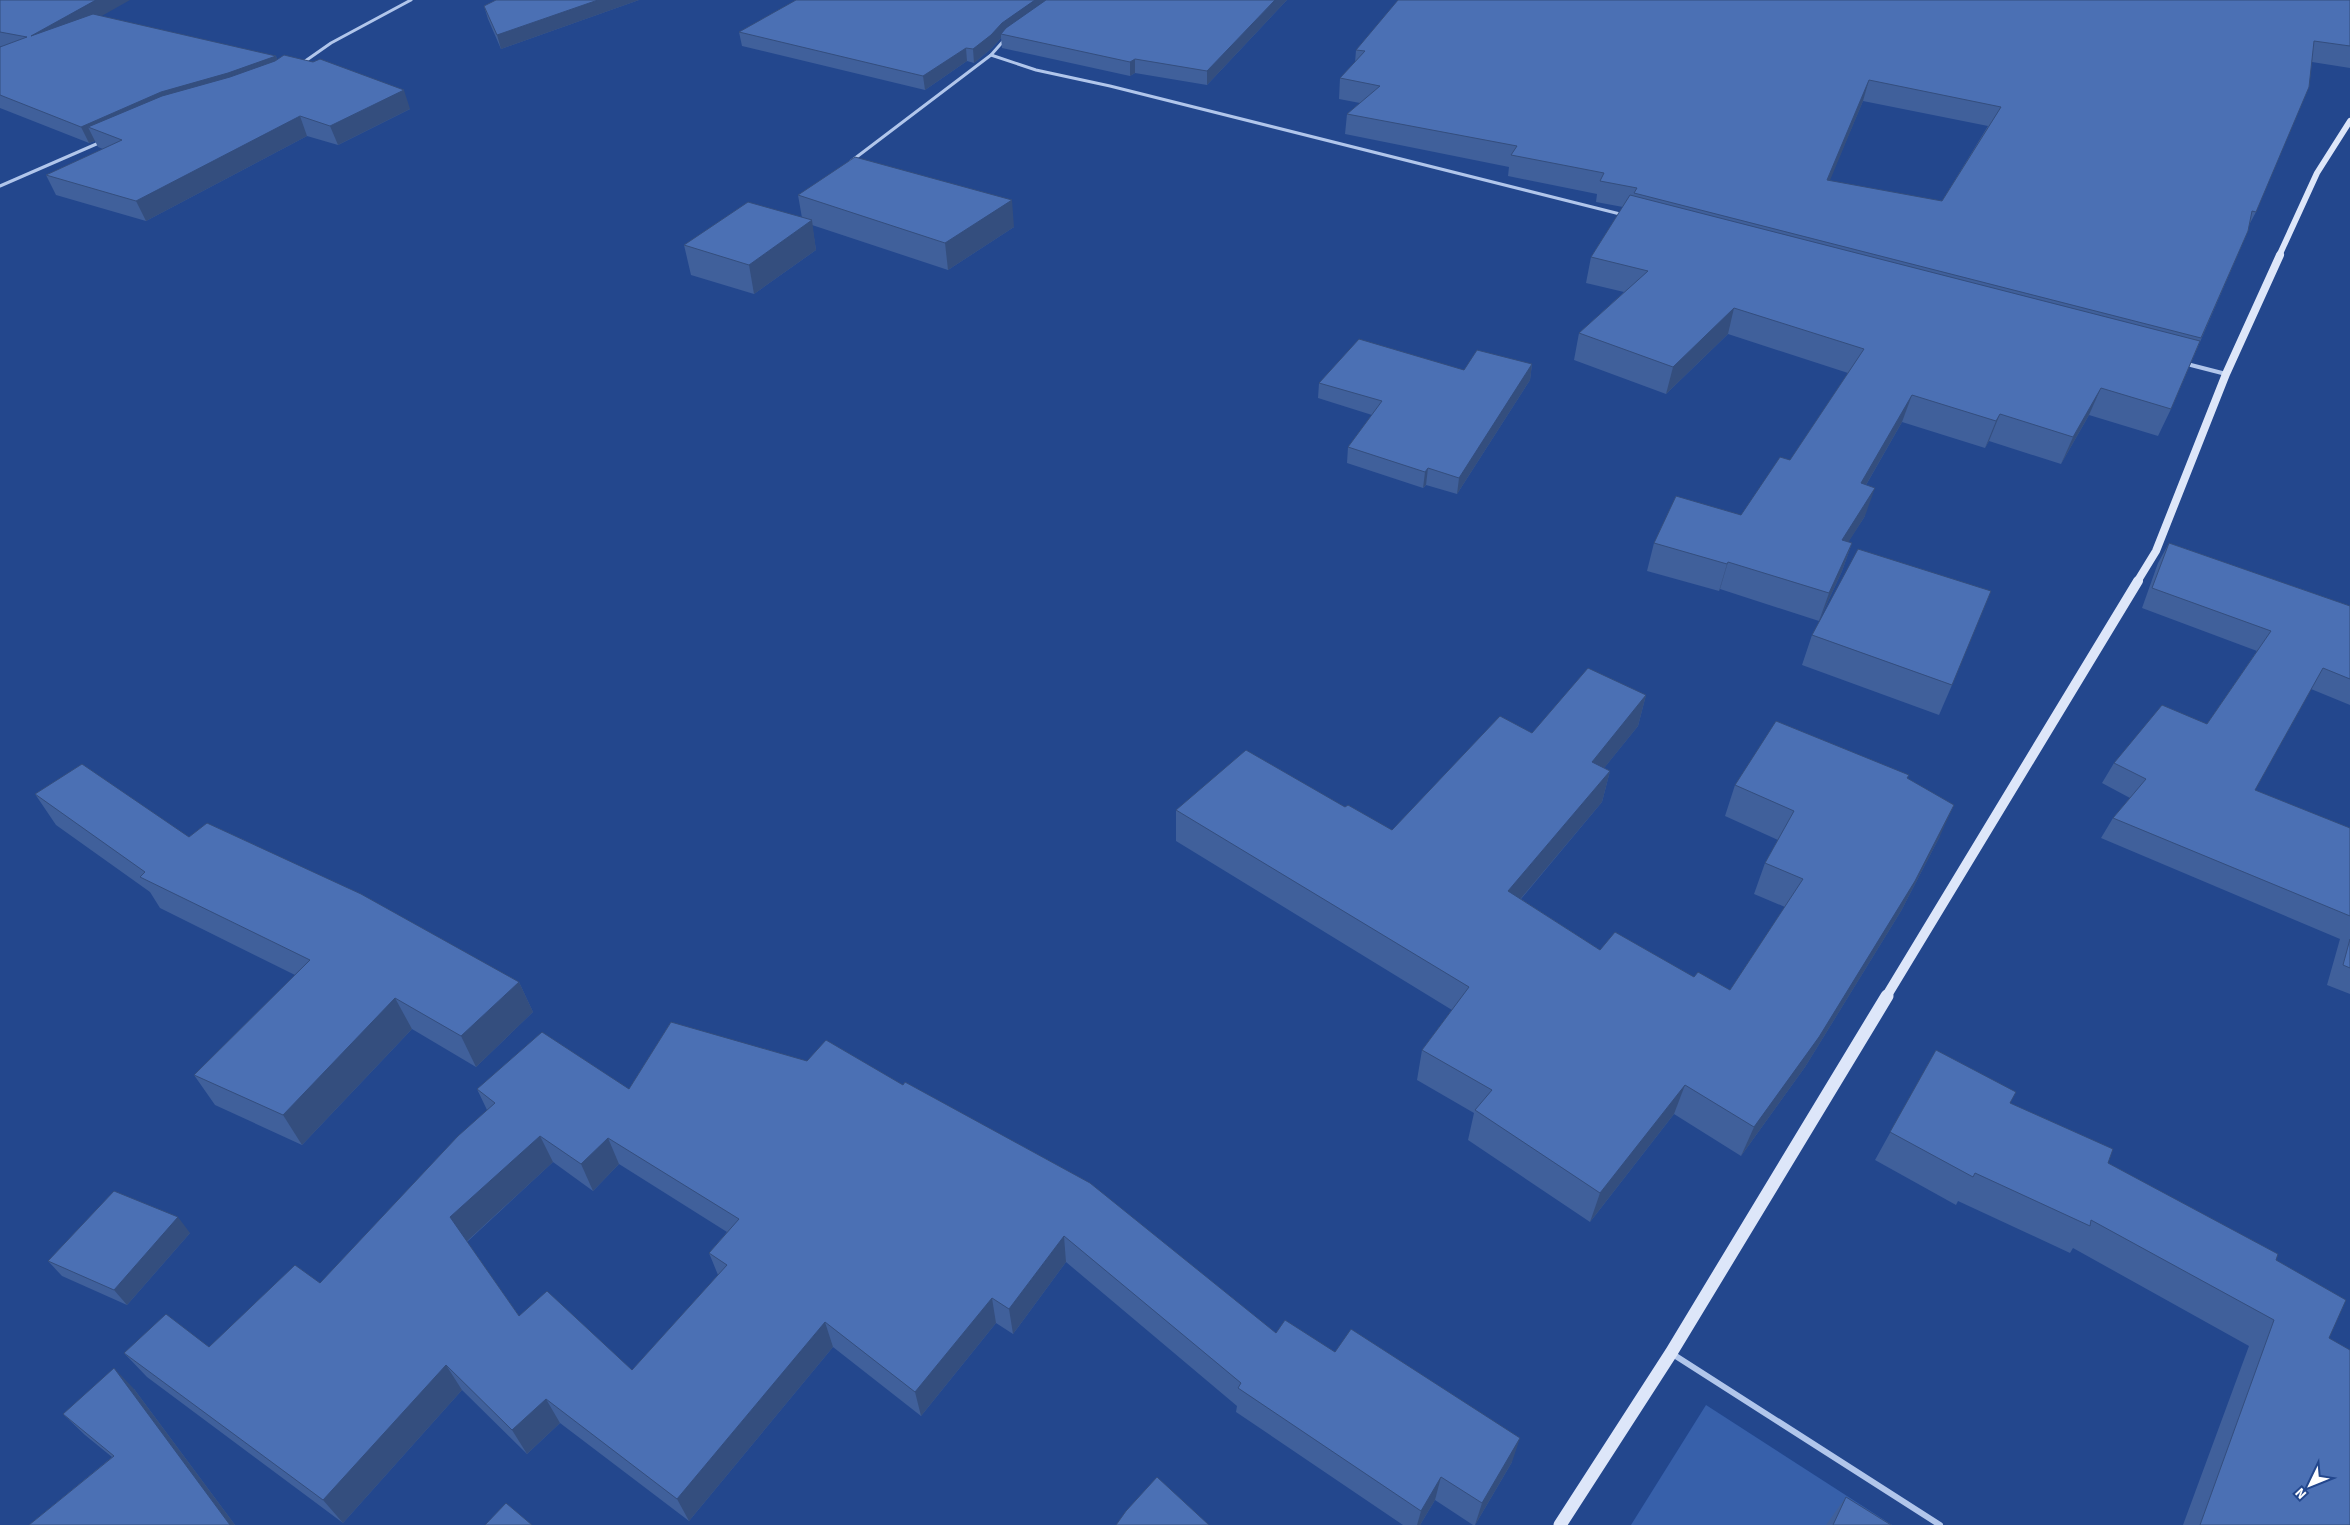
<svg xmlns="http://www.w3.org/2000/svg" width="2350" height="1525" font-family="'Source Sans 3',sans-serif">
<rect width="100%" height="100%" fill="#23478d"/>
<!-- green -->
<polygon fill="#3760aa" points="1706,1405 1892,1525 1631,1525"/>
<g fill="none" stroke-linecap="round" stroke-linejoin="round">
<!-- street-far2 -->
<g stroke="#b1c6eb" stroke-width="3">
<polyline points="1006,38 991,55 1036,70 1110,86 1624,215"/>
<polyline points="301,64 331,43 411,0"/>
<polyline points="850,162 991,55"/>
<polyline points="0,186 101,142"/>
</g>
<!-- street-far1 -->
<polyline stroke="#b1c6eb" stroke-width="4" points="2183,363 2226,374"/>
<!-- street -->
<polyline stroke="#b1c6eb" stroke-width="6" points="1671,1353 1940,1525"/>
<!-- secondary-far3 -->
<polyline stroke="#dde6f9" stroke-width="6" points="2279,256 2317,173 2350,121"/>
<!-- secondary-far2 -->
<polyline stroke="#dde6f9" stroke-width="8" points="2137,582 2156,551 2226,374 2280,255"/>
<!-- secondary-far1 -->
<polyline stroke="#dde6f9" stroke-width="10" points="1886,997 2138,581"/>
<!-- secondary -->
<polyline stroke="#dde6f9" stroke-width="13" points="1560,1525 1671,1353 1887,996"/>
</g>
<!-- wall -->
<g fill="#40609b" fill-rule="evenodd">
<polygon points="0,0 101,16 276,56 277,60 410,109 338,145 307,136 146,221 56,195 46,175 103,149 98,147 95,141 89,143 0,108 0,47 1,46 0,46"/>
<polygon points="496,0 639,0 501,49 488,19 484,6"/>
<polygon points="1287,0 1207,85 1135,73 1130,76 1002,48 1001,38 992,48 974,63 967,61 925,90 742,46 739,32"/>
<path d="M2350,0v68l-38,-6 -56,150 -8,15v4l-77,178 -13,27 -69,-21 -28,49 -72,-23 -4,7 -83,-26 -36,63 -1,31 -17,26 4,1 -10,28 -23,50 -99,-32 -1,2 -72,-20 7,-28 87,-28 49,-55 58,-87 -120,-39 -62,60 -92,-34 5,-27 45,-41 -38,-9 5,-26 32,-50 -27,-5 1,-8 -89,-18 1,-9 -164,-33 2,-20 13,-11 -21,-4 1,-21 15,-15 1,-13zM1863,101l125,25 -46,75 -113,-20z"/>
<polygon points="798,195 1014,227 948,270 812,225 816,250 754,294 691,275 684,245 802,218"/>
<polygon points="1532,364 1530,380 1457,494 1426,485 1423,488 1347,463 1348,447 1372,415 1318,398 1319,383"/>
<polygon points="2169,543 2350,606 2350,705 2311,689 2255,790 2350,828 2350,994 2327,985 2340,939 2101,838 2113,818 2130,798 2102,783 2114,763 2207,724 2257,651 2142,608 2158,563"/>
<polygon points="1812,635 1952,685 1939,715 1802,665"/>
<polygon points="1646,695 1638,726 1604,768 1610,771 1602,802 1521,899 1600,950 1694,977 1730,990 1785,907 1754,894 1765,863 1778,840 1725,816 1735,785 1907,778 1940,836 1901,911 1805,1067 1741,1156 1674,1114 1590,1222 1468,1140 1474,1113 1417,1080 1422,1050 1452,1010 1176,841 1176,810 1345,807 1392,830 1532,733"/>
<polygon points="35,794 189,837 519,982 533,1012 476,1067 412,1029 302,1145 215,1105 194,1075 295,975 160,908 150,892 56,825"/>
<path d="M671,1022l605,311 59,19 177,110 -37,63h-2l-38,-25 -15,25h-17l-167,-113 1,-6 -171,-144 -53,72 -17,-11 -75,93 -88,-69 -144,174 -129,-98 -33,31 -65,-64 -119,133 -196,-146 -23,-24 85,-6 111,-64 167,-173 -10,-21h152zM553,1162l40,29 26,-27 108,68 -18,21 9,22 -86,95 -113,-54 -52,-74z"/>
<polygon points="1936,1050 2010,1103 2108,1163 2276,1260 2329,1338 2350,1525 2183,1525 2249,1346 2073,1248 2070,1253 1958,1201 1956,1205 1875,1160"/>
<polygon points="190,1233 127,1305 62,1276 48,1261"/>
<polygon points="134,1389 235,1525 29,1525 112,1457 85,1435 63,1414"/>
<polygon points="1846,1497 1891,1525 1826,1525"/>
</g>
<!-- shaded-wall -->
<g fill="#344e7e">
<polygon points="96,0 130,0 38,52 31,36"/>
<polygon points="598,0 639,0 501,49 497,35"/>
<polygon points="1035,0 1055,0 1001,34 1001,38 992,48 974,63 973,49 1002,23"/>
<polygon points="1275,0 1287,0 1207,85 1207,71"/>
<polygon points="966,48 967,61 925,90 923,76"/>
<polygon points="276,56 282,72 88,127 95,141 89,143 81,127 161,92"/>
<polygon points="1135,59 1135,73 1130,76 1130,62"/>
<polygon points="1869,80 1863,101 1821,202 1827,180"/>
<polygon points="404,90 410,109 338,145 330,126"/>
<polygon points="300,116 307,136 146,221 136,201"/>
<polygon points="1012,200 1014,227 948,270 945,243"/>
<polygon points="812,220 816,250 754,294 749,265"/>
<polygon points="1734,308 1728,334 1666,394 1673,367"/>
<polygon points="1532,364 1530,380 1457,494 1459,478"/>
<polygon points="2101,388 2089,415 2061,464 2073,437"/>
<polygon points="1912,395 1902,422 1851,511 1861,483"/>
<polygon points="2000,414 1989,441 1985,448 1996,421"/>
<polygon points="1428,468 1426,485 1423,488 1425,472"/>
<polygon points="1875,488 1865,516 1832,568 1842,540"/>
<polygon points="1852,543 1842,571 1819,621 1829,593"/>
<polygon points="1728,562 1720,589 1719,591 1727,564"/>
<polygon points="1646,695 1638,726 1584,793 1592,762"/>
<polygon points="1610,771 1602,802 1501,922 1508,891"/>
<polygon points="1954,805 1940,836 1901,911 1805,1067 1741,1156 1754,1127"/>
<polygon points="519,982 533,1012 476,1067 461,1036"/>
<polygon points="395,998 412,1029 302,1145 283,1115"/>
<polygon points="1685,1085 1674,1114 1590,1222 1600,1193"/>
<polygon points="540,1136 553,1162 465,1243 450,1217"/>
<polygon points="608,1138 619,1164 593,1191 581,1164"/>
<polygon points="178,1217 190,1233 127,1305 114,1290"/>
<polygon points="1064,1236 1066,1262 1013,1334 1009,1309"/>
<polygon points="992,1298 996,1323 921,1416 915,1392"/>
<polygon points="825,1322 833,1347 689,1521 677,1499"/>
<polygon points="446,1365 462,1390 343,1523 323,1500"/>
<polygon points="114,1368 134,1389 235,1525 230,1525"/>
<polygon points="546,1399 560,1423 527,1454 512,1430"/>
<polygon points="1520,1438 1512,1462 1475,1525 1482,1503"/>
<polygon points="1441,1477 1435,1500 1420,1525 1417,1525 1421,1511"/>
</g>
<!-- building -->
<g fill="#4b70b4" stroke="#344e7e" fill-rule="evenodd">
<polygon points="0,0 96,0 31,36 93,14 276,56 228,73 161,92 81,127 0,95 0,47 27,37 0,32"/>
<polygon points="496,0 598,0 497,35 484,6"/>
<polygon points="796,0 1035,0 1002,23 991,35 973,49 966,48 923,76 739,32"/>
<polygon points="1046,0 1275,0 1207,71 1135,59 1130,62 1001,34 1006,28"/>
<path d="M1398,0h952v46l-36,-5 -5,46 -53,125 -4,-1 -4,20 -47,107 -567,-145 3,-5 -37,-7 4,-8 -93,-18 6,-9 -170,-32 33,-28 -40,-8 25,-27 -9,-1zM1869,80l132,27 -59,94 -115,-21z"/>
<polygon points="284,55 313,62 320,59 404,90 330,126 300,116 136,201 46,175 122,140 88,127 162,96 230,77 275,61"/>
<polygon points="855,157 1012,200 945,243 798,195"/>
<polygon points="1630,195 2200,341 2171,409 2101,388 2073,437 2000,414 1996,421 1912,395 1861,483 1875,488 1842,540 1852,543 1829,593 1728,562 1727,564 1654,543 1676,496 1741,515 1780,457 1790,460 1864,349 1734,308 1673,367 1579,333 1648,271 1591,257"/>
<polygon points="748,202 812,220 749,265 684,245"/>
<polygon points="1359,339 1464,370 1477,350 1532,364 1459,478 1428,468 1425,472 1348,447 1382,401 1319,383"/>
<polygon points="2169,543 2350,606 2350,679 2323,668 2255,790 2350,828 2350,916 2113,818 2146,779 2114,763 2162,705 2207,724 2271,631 2152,588"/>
<polygon points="1858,549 1991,591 1952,685 1812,635"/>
<polygon points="1588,668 1646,695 1592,762 1610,771 1508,891 1600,950 1615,932 1694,977 1698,972 1730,990 1803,879 1765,863 1794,811 1735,785 1776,721 1909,775 1907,778 1954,805 1915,881 1819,1037 1754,1127 1685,1085 1600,1193 1475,1110 1492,1090 1422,1050 1469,987 1176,810 1246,750 1345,807 1348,805 1392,830 1500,716 1532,733"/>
<polygon points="82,764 189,837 207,823 361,894 519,982 461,1036 395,998 283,1115 194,1075 310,960 140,877 145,872 35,794"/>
<polygon points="2350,939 2350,968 2343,965"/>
<path d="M671,1022l136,39 19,-21 77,45 2,-3 185,101 186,150 9,-13 50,32 16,-23 169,109 -38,65 -41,-26 -20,34 -183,-123 3,-5 -177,-147 -55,73 -17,-11 -77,94 -90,-70 -148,177 -131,-100 -34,31 -66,-65 -123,135 -199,-147 42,-39 43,33 86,-82 25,18 138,-147 37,-33 -18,-14 65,-57 87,57zM540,1136l41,28 27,-26 131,81 -30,34 18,12 -95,105 -85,-79 -28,25 -69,-99z"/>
<polygon points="1936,1050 2016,1092 2010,1103 2113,1149 2108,1163 2278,1254 2276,1260 2346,1300 2329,1338 2350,1350 2350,1525 2200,1525 2274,1320 2091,1220 2090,1226 1975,1173 1973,1177 1890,1132"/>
<polygon points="114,1191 178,1217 114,1290 48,1261"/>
<polygon points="114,1368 230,1525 29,1525 114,1456 63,1414"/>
<polygon points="1157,1477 1209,1525 1116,1525 1126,1511"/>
<polygon points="1846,1497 1891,1525 1833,1525"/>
<polygon points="506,1503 532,1525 485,1525"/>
</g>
<!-- north arrow -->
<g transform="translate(2310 1485) rotate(227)" stroke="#23478d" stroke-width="4" paint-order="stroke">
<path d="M0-4L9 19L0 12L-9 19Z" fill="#ffffff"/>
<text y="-8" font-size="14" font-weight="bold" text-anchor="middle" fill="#ffffff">N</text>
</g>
</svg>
